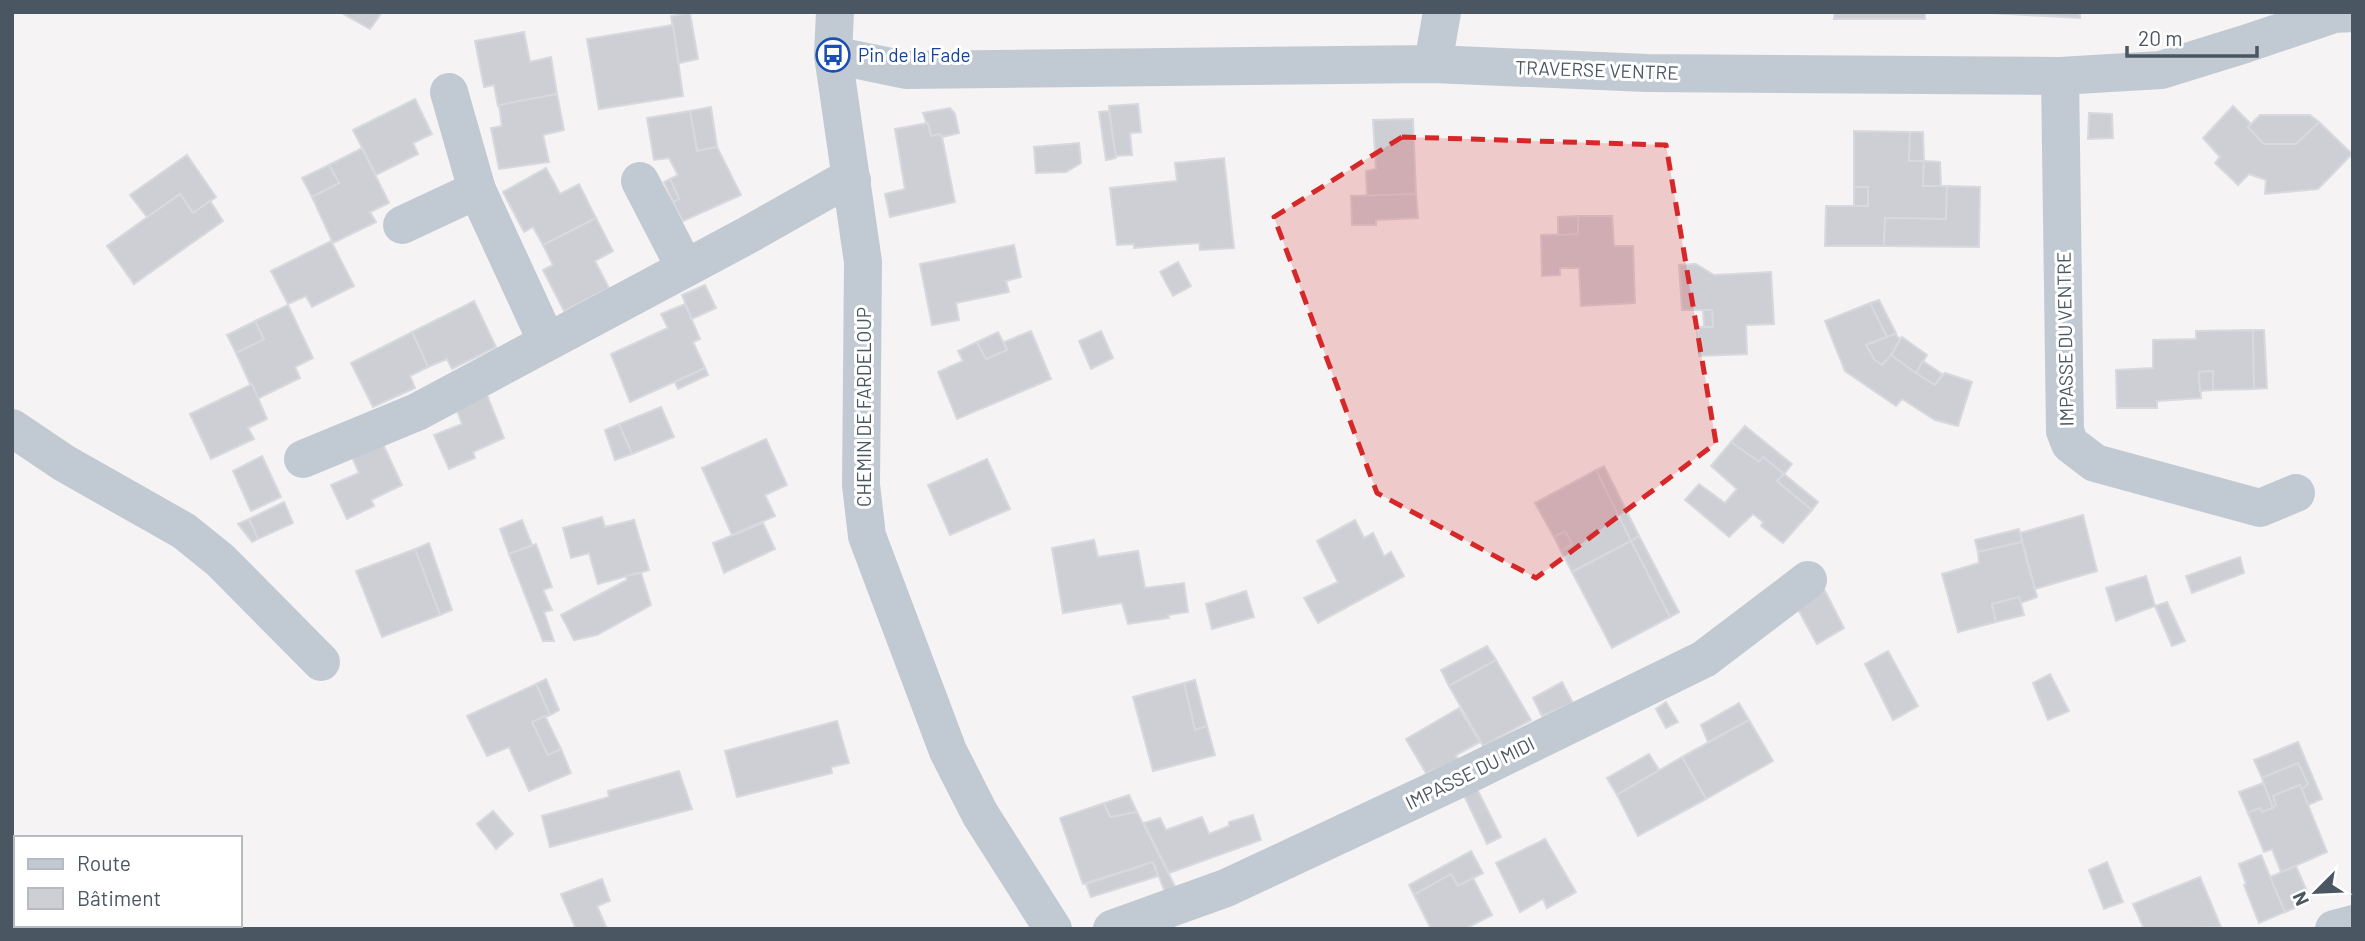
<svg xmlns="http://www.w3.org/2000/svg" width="2365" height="941" font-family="Barlow,sans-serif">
<rect width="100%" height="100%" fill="#f5f3f3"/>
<!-- building -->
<g fill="#cdcfd5" stroke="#d7d9de" stroke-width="2">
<polygon points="340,12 382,12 370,29"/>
<rect x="1834" y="12" width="91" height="7"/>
<polygon points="2080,12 2080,18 1992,13 1992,12"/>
<polygon points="690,13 698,59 679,63 671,16"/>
<polygon points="673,25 683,96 599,109 587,39"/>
<polygon points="524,32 530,62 551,57 557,94 498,106 494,85 484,87 475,41"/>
<polygon points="557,94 564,130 543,135 549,162 499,169 491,128 502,126 499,105"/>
<polygon points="415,99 432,134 413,143 418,154 376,175 353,130"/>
<polygon points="1138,104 1141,132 1130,133 1132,155 1115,156 1109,106"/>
<polygon points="2233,106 2251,124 2248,127 2264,144 2296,144 2319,122 2352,154 2318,189 2265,194 2266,180 2249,174 2238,185 2215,163 2220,157 2203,138"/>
<polygon points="711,107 717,147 697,151 690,111"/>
<polygon points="950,108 955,114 959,133 942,137 940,134 931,136 923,113"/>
<polygon points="690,111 697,151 717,147 741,195 683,221 673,202 679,199 670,179 678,175 669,158 654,160 647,118"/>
<polygon points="1109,111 1116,158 1106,160 1099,112"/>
<polygon points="2089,113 2112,114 2113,138 2088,139"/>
<polygon points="2260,115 2310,115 2319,122 2296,144 2264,144 2248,127"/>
<polygon points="1413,119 1416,194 1367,196 1366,171 1376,169 1373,120"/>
<polygon points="928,123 931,136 940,134 942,137 955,202 890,217 885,194 905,189 895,129"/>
<polygon points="1854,131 1910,132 1909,161 1924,161 1923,186 1947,186 1946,219 1885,218 1884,246 1825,246 1826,206 1868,206 1868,187 1854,187"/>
<polygon points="1910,132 1923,132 1924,161 1909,161"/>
<polygon points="1079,143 1081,163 1066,172 1036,173 1034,147"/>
<polygon points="362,148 389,203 370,212 376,222 333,243 312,197 339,183 329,165"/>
<polygon points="187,155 216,197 193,213 180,194 147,217 130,195"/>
<polygon points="1224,158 1234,248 1200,250 1199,243 1134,248 1134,244 1117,245 1110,188 1177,181 1175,163"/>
<polygon points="1924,161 1940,162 1941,186 1923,186"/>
<polygon points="329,165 339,183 312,197 302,178"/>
<polygon points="546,168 560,194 579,184 596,218 543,245 533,227 524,232 503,192"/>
<polygon points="670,179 679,199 673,202 664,182"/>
<polygon points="1947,186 1980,187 1979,247 1884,246 1885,218 1946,219"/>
<rect x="1854" y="187" width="14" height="19"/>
<polygon points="180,194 193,213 210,201 223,221 134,284 107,246"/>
<polygon points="1416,194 1418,218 1376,220 1376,225 1352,225 1351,196"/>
<polygon points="1578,216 1612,216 1614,246 1633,246 1635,303 1581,306 1579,268 1560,268 1560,275 1542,276 1541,235 1578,234"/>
<polygon points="1578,216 1578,234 1558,235 1558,217"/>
<polygon points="596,218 613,251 595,261 609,288 564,311 543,270 553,265 543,245"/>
<polygon points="331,241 354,286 312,307 306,296 288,304 271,271"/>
<polygon points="1014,245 1021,277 1006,281 1009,292 956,303 959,320 932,325 920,264"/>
<polygon points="1178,262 1191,286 1173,296 1160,272"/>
<polygon points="1696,264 1714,275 1771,272 1774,324 1746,325 1747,354 1699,356 1697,327 1713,327 1712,310 1682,310 1679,265"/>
<polygon points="705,285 716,308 692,319 682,295"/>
<polygon points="1879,300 1896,333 1895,334 1887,337 1870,303"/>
<polygon points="474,301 496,347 452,369 447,359 428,367 412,332"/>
<polygon points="1870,303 1887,337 1866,345 1875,360 1882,365 1891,355 1935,385 1945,373 1972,382 1958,426 1935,420 1902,399 1896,406 1845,371 1825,321"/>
<polygon points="685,304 700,339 693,342 705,368 630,402 611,354 668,328 661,314"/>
<polygon points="288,305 313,358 295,367 300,378 257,399 236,353 264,339 255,321"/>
<polygon points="1703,310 1712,310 1713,327 1704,327"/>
<polygon points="255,321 264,339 236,353 227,335"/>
<polygon points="2253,330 2254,389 2213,390 2213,371 2199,372 2201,398 2157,401 2157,408 2117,408 2116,370 2153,368 2153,340 2196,339 2196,331"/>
<polygon points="2253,330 2264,330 2267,388 2254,389"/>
<polygon points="1031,331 1051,379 957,419 938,372 963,361 958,351 977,342 986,359 1007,350 1004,342"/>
<polygon points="1101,331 1113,358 1091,369 1079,341"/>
<polygon points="412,332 428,367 410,376 415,388 373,407 351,363"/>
<polygon points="998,332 1007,350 986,359 977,342"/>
<polygon points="1895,334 1900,339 1891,355 1882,365 1875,360 1866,345"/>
<polygon points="1902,337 1927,355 1916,373 1891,355"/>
<polygon points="1923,361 1942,374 1935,385 1916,373"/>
<polygon points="705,368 708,375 678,389 675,382"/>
<polygon points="2213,371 2213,390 2200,391 2199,372"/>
<polygon points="252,384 267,419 248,428 254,439 211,459 190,414"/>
<polygon points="487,395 504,438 473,452 475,458 449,469 434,435 462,424 456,408"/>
<polygon points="661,407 674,437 632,454 619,424"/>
<polygon points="619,424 632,454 615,460 605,430"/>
<polygon points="1745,426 1792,464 1784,474 1763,457 1759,462 1731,442"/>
<polygon points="766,439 787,485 765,495 775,516 732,535 702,468"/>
<polygon points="382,442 402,485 371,500 374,506 347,519 331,485 359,473 352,457"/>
<polygon points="1731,442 1759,462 1763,457 1784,474 1777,481 1812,510 1783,543 1761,526 1763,522 1753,514 1729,537 1685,500 1699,484 1725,503 1737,489 1711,466"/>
<polygon points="262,456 281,497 251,511 233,471"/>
<polygon points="987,459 1010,509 950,535 928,485"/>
<polygon points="1604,466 1639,536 1631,541 1596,470"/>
<polygon points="1596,470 1631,541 1572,572 1561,551 1572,544 1565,531 1554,537 1535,503"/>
<polygon points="1784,474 1818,502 1812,510 1777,481"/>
<polygon points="284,502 293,523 258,539 249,519"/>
<polygon points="2083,515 2097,571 2035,589 2020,533"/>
<polygon points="602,517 605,527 634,520 649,570 598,584 589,553 571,558 563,528"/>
<polygon points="249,519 258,539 252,542 238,524"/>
<polygon points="522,520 532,545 509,554 500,529"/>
<polygon points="1355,520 1364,538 1373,533 1384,556 1391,552 1404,576 1318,623 1304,598 1338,582 1317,541"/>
<polygon points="763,523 775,549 724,573 713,543"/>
<polygon points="2019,529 2022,542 1978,552 1975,540"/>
<polygon points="1565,531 1572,544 1561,551 1554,537"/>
<polygon points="1639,536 1679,612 1670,617 1631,541"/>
<polygon points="1094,540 1098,557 1138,551 1145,588 1184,583 1188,612 1168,615 1169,618 1128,624 1122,603 1063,613 1052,548"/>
<polygon points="1631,541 1670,617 1612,648 1572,572"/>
<polygon points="2022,542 2037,597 2021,603 2019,597 1992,604 1996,622 1958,632 1942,574 1979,563 1978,552"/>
<polygon points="429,543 452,610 440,615 415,549"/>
<polygon points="536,544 552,587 543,590 552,610 544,612 554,641 543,641 509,554"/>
<polygon points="415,549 440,615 382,637 356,571"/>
<polygon points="2240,557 2244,573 2192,593 2186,576"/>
<polygon points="641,573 651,605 597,635 574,640 561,615 627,580 626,576"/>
<polygon points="2146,576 2155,606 2116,621 2106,588"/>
<polygon points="1824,589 1844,628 1817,644 1795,604"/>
<polygon points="1246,591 1254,617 1212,629 1206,604"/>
<polygon points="2019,597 2024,615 1996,622 1992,604"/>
<polygon points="2167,602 2185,641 2172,646 2155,606"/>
<polygon points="1487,646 1496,660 1449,686 1441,670"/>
<polygon points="1888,651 1918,706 1893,720 1865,664"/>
<polygon points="1496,660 1531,720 1483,746 1449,686"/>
<polygon points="2050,674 2069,711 2048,720 2033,683"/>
<polygon points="546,679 559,710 550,715 536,684"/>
<polygon points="1195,680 1207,726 1195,730 1184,683"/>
<polygon points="1562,682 1573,703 1542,716 1533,698"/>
<polygon points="1184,683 1195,730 1207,726 1215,755 1153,771 1133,697"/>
<polygon points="536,684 550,715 532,722 548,755 561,749 571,773 529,791 509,747 487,756 467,716"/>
<polygon points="1666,702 1678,722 1666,728 1656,709"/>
<polygon points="1739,703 1749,720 1708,742 1701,725"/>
<polygon points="1459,708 1480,742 1456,755 1458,760 1426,773 1406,739"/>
<polygon points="545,716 561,749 548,755 532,722"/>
<polygon points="1749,720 1773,761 1706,799 1682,757"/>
<polygon points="837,721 849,763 831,767 832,773 737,797 725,751"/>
<polygon points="2298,742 2322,799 2308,805 2302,789 2308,784 2298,763 2262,778 2254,760"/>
<polygon points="1649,754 1659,770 1617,795 1607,778"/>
<polygon points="1682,757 1706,799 1638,836 1617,795"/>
<polygon points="2298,763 2308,784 2302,789 2300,785 2273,796 2276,805 2273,808 2262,778"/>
<polygon points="679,771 692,809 550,847 542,816 609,797 608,791"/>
<polygon points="2263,783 2273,808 2262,812 2260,808 2248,813 2239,792"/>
<polygon points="1475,785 1501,837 1487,844 1462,791"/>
<polygon points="2300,785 2327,852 2281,872 2272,849 2264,852 2248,813 2260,808 2262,812 2273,808 2276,805 2273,796"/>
<polygon points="1129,795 1137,812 1110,817 1104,803"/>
<polygon points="1104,803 1110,817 1137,812 1179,894 1167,897 1153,862 1083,884 1060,818"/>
<polygon points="493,811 513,834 496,849 477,824"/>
<polygon points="1253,815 1261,840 1169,873 1144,823 1160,818 1166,830 1202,817 1209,834 1229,826 1229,822"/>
<polygon points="1545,839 1576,892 1547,908 1543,899 1520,912 1496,863"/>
<polygon points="1471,851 1483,873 1458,886 1451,874 1414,895 1409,885"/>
<polygon points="2261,855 2285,912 2259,923 2244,885 2246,884 2239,864"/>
<polygon points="1153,862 1158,876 1091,897 1086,884"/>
<polygon points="2107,862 2123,902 2104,909 2089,870"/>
<polygon points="2296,866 2311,901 2285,912 2270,877"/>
<polygon points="1451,874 1458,886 1473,878 1492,915 1465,929 1431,929 1414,895"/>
<polygon points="2200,877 2221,927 2144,929 2133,904"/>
<polygon points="602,879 610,901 597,906 607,929 576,929 561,894"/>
</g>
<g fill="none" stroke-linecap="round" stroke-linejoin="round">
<!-- minor -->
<g stroke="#c1cad2" stroke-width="38">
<polyline points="835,12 833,55 863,262 861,485 867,536 948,751 980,814 1053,929"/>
<polyline points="833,55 906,70 1433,64 1647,73 2060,76 2161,70 2245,44 2334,14 2353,13"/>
<polyline points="1433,64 1442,12"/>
<polyline points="2060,76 2065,431 2070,444 2095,463 2260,508 2296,493"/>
<polyline points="449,92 477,190 547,342"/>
<polyline points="640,181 685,268"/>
<polyline points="402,225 477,190"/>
<polyline points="12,428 64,463 184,531 220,560 321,662"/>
<polyline points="303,459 417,412 746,236 838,184 852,180"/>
<polyline points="12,924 17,929"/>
<polyline points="1112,929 1226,888 1461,778 1704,659 1808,580"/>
<polyline points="2334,929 2353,924"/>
</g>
</g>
<!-- marked area -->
<path fill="#d62828" fill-opacity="0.2" stroke="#d62828" stroke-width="5" stroke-dasharray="14 9" stroke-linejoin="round" d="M1402,137l264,8 50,298 -180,135 -159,-85 -103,-276z"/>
<!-- icons -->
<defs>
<symbol id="bus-ring" viewBox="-11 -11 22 22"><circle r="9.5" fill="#fff" stroke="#1a4fb4" stroke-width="1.5"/><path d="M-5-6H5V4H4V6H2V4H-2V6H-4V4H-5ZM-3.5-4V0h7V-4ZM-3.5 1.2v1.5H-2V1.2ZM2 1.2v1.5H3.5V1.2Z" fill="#1a4fb4"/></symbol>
</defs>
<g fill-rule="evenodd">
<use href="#bus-ring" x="814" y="36" width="38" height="38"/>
</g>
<g text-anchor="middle" stroke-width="6" stroke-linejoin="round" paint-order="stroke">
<!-- transit labels -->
<g font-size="19" fill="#164399" stroke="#fff" text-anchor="start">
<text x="858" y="62">Pin de la Fade</text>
</g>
<!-- street labels -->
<g font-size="19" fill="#4a5661" stroke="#fff">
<text transform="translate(1597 70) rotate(2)" y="7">TRAVERSE VENTRE</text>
<text transform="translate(2065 339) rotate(-91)" y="7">IMPASSE DU VENTRE</text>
<text transform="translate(864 407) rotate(-90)" y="7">CHEMIN DE FARDELOUP</text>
<text transform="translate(1470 773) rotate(-26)" y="7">IMPASSE DU MIDI</text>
</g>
</g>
<!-- border -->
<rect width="2365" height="941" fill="none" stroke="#4a5661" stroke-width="28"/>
<!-- legend -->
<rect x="14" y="836" width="228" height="91" fill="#ffffff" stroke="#b7bbc0" stroke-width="2"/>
<rect x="28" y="859" width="35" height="10" fill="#c1cad2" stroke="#b7bbc0" stroke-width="2"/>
<text x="77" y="871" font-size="21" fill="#4a5661">Route</text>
<rect x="28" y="888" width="35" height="21" fill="#cdcfd5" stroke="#b7bbc0" stroke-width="2"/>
<text x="77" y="906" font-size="21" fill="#4a5661">Bâtiment</text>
<!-- north arrow -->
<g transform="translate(2316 892) rotate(246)" stroke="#ffffff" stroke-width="5" paint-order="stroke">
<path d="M0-5L12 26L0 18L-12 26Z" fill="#4a5661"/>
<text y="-10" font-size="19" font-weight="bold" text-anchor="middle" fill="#4a5661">N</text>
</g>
<!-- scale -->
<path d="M2127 46v10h130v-10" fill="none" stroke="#4a5661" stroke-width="3.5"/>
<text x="2138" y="46" font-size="21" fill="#4a5661" stroke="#ffffff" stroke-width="5" paint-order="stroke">20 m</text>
</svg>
